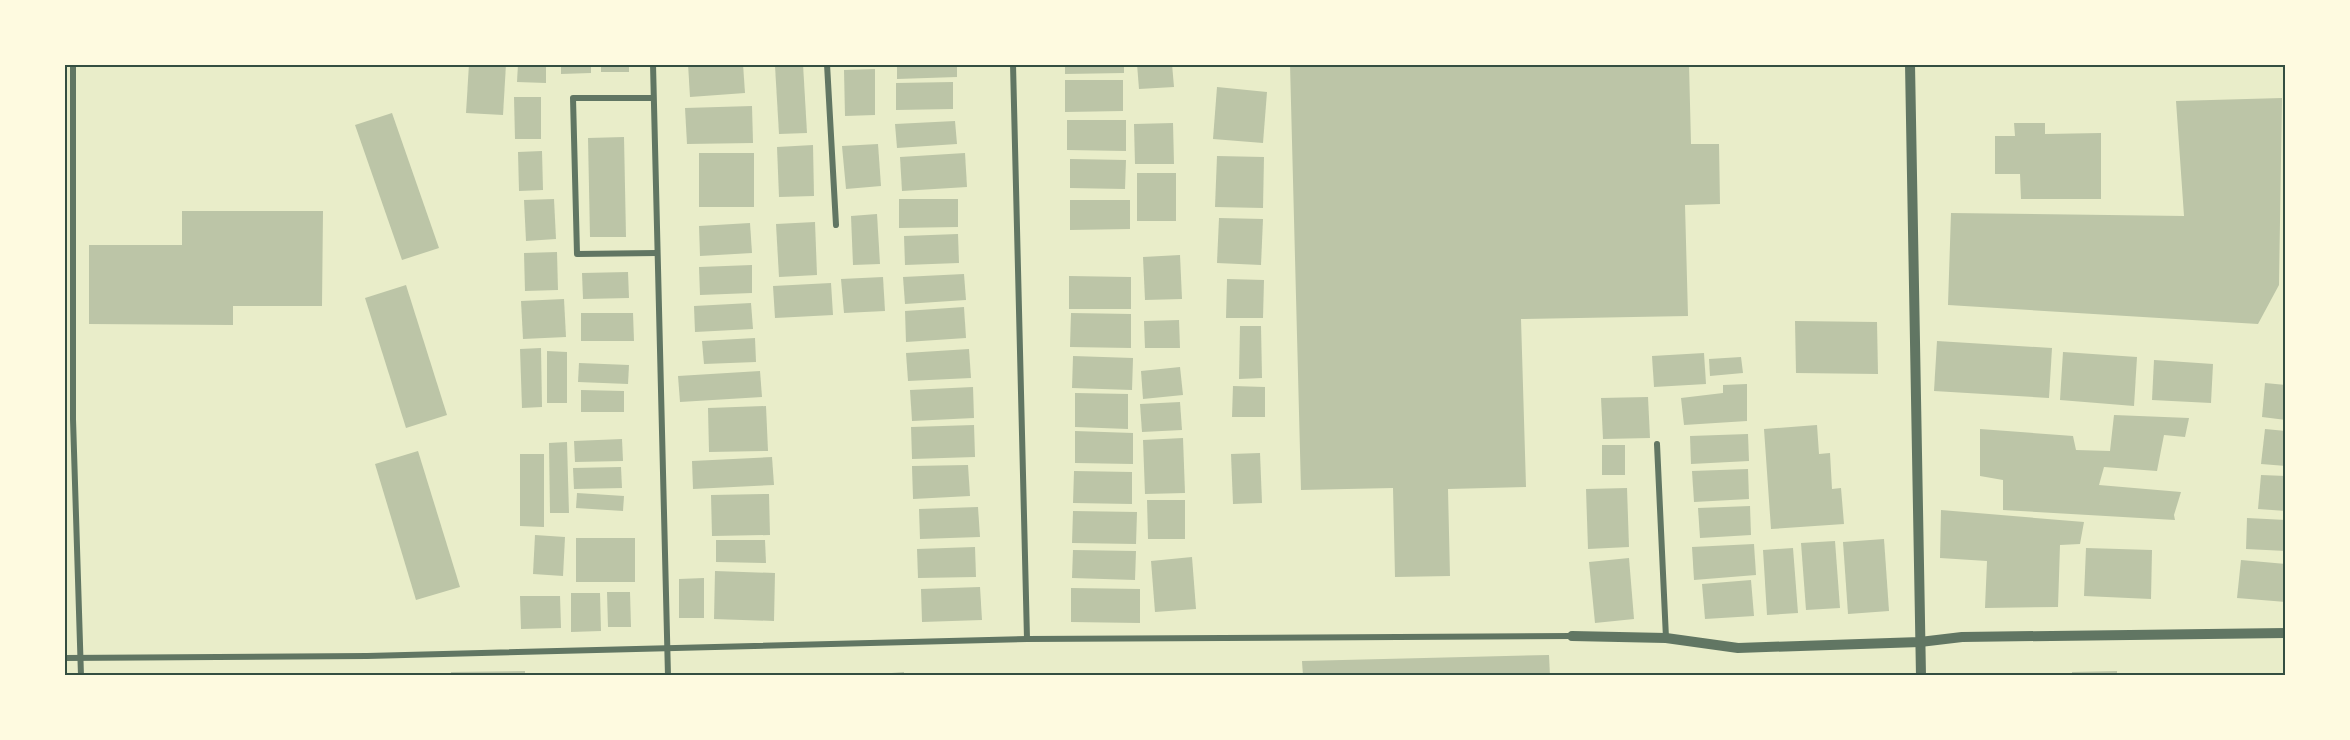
<svg xmlns="http://www.w3.org/2000/svg" width="2350" height="740" font-family="'Source Sans 3',sans-serif">
<rect width="100%" height="100%" fill="#e9edc9"/>
<!-- building -->
<g fill="#bcc5a7">
<polygon points="469,64 506,64 503,115 466,113"/>
<polygon points="518,64 546,64 546,83 517,82"/>
<polygon points="561,64 591,64 591,73 561,74"/>
<rect x="601" y="64" width="28" height="8"/>
<polygon points="688,64 743,64 745,93 690,97"/>
<polygon points="803,64 807,133 779,134 775,66"/>
<polygon points="897,64 957,64 957,77 897,79"/>
<polygon points="1065,64 1124,64 1124,73 1065,74"/>
<polygon points="1137,64 1172,64 1174,87 1139,89"/>
<polygon points="1290,64 1689,64 1691,144 1719,144 1720,204 1685,205 1688,316 1521,319 1526,487 1448,489 1450,576 1395,577 1393,488 1301,490"/>
<polygon points="875,69 875,115 845,116 844,70"/>
<polygon points="1065,80 1123,80 1123,111 1065,112"/>
<polygon points="953,82 953,109 896,110 896,83"/>
<polygon points="1217,87 1267,92 1263,143 1213,139"/>
<polygon points="514,97 541,97 541,139 515,139"/>
<polygon points="2282,98 2279,285 2258,324 1948,305 1951,213 2184,216 2176,101"/>
<polygon points="752,106 753,143 687,144 685,108"/>
<polygon points="392,113 439,248 402,260 355,125"/>
<polygon points="1067,120 1126,120 1126,151 1067,150"/>
<polygon points="955,121 957,144 897,148 895,124"/>
<polygon points="1173,123 1174,164 1135,164 1134,124"/>
<polygon points="2014,123 2045,123 2045,134 2101,133 2101,199 2021,199 2020,174 1995,174 1995,136 2015,136"/>
<polygon points="624,137 626,237 590,237 588,138"/>
<polygon points="878,144 881,186 846,189 842,146"/>
<polygon points="813,145 814,196 779,197 777,147"/>
<polygon points="542,151 543,190 519,191 518,152"/>
<rect x="699" y="153" width="55" height="54"/>
<polygon points="965,153 967,187 902,191 900,157"/>
<polygon points="1217,156 1264,157 1263,208 1215,207"/>
<polygon points="1070,159 1126,160 1125,189 1070,188"/>
<rect x="1137" y="173" width="39" height="48"/>
<polygon points="554,199 556,239 526,241 524,200"/>
<polygon points="899,199 958,199 958,227 899,228"/>
<polygon points="1070,200 1130,200 1130,229 1070,230"/>
<polygon points="182,211 323,211 322,306 233,306 233,325 89,324 89,245 182,245"/>
<polygon points="877,214 880,264 853,265 851,216"/>
<polygon points="1219,218 1263,219 1261,265 1217,263"/>
<polygon points="815,222 817,275 779,277 776,224"/>
<polygon points="750,223 752,253 700,256 699,226"/>
<polygon points="958,234 959,263 905,265 904,236"/>
<polygon points="557,252 558,290 525,291 524,253"/>
<polygon points="1180,255 1182,299 1145,300 1143,257"/>
<polygon points="752,265 752,293 700,295 699,267"/>
<polygon points="628,272 629,298 583,299 582,273"/>
<polygon points="964,274 966,300 905,304 903,277"/>
<polygon points="1069,276 1131,277 1131,309 1069,309"/>
<polygon points="883,277 885,311 844,313 841,279"/>
<polygon points="1227,279 1264,280 1263,318 1226,318"/>
<polygon points="831,283 833,315 775,318 773,286"/>
<polygon points="406,285 447,415 406,428 365,298"/>
<polygon points="564,299 566,337 523,339 521,301"/>
<polygon points="751,303 753,329 695,332 694,306"/>
<polygon points="964,307 966,338 906,342 905,311"/>
<polygon points="581,313 633,313 634,341 581,341"/>
<polygon points="1071,313 1131,314 1131,348 1070,347"/>
<polygon points="1179,320 1180,348 1145,348 1144,321"/>
<polygon points="1795,321 1877,322 1878,374 1796,373"/>
<polygon points="1240,326 1261,326 1262,378 1239,379"/>
<polygon points="755,338 756,362 704,364 702,341"/>
<polygon points="1937,341 2052,348 2049,398 1934,391"/>
<polygon points="541,348 542,407 522,408 520,349"/>
<polygon points="969,349 971,378 908,381 906,353"/>
<polygon points="547,351 567,352 567,403 547,403"/>
<polygon points="2063,352 2137,357 2134,406 2060,400"/>
<polygon points="1704,353 1706,384 1654,387 1652,356"/>
<polygon points="1073,356 1133,358 1132,390 1072,388"/>
<polygon points="1741,357 1743,373 1710,376 1709,359"/>
<polygon points="2154,360 2213,364 2211,403 2152,400"/>
<polygon points="579,363 629,365 628,384 578,382"/>
<polygon points="1180,367 1183,395 1143,399 1141,371"/>
<polygon points="760,371 762,397 680,402 678,376"/>
<polygon points="2265,383 2286,385 2286,420 2262,417"/>
<polygon points="1747,384 1747,421 1684,425 1681,398 1723,393 1723,385"/>
<polygon points="1233,386 1265,387 1265,417 1232,417"/>
<polygon points="973,387 974,418 912,421 910,390"/>
<polygon points="581,390 624,391 624,412 581,412"/>
<polygon points="1075,393 1128,394 1128,429 1075,427"/>
<polygon points="1648,397 1650,438 1603,439 1601,398"/>
<polygon points="1180,402 1182,430 1142,432 1140,404"/>
<polygon points="766,406 768,451 709,452 708,408"/>
<polygon points="2114,415 2189,418 2185,437 2164,435 2157,471 2104,467 2099,485 2181,492 2174,515 2175,520 2003,510 2003,480 1980,476 1980,429 2073,436 2076,450 2110,451"/>
<polygon points="974,425 975,457 912,459 911,427"/>
<polygon points="1817,425 1819,454 1830,453 1832,489 1841,488 1844,524 1771,529 1764,429"/>
<polygon points="2265,429 2286,431 2286,466 2261,464"/>
<polygon points="1075,431 1133,433 1133,464 1075,463"/>
<polygon points="1748,434 1749,461 1691,464 1690,436"/>
<polygon points="1183,438 1185,493 1145,494 1143,440"/>
<polygon points="622,439 623,461 575,462 574,441"/>
<polygon points="567,442 569,513 550,513 549,443"/>
<rect x="1602" y="445" width="23" height="30"/>
<polygon points="418,451 460,587 416,600 375,464"/>
<polygon points="1260,453 1262,503 1233,504 1231,454"/>
<polygon points="520,454 544,454 544,527 520,526"/>
<polygon points="772,457 774,485 693,489 692,461"/>
<polygon points="968,465 970,496 913,499 912,466"/>
<polygon points="621,467 622,488 574,489 573,468"/>
<polygon points="1748,469 1749,499 1694,502 1692,471"/>
<polygon points="1074,471 1132,472 1132,504 1073,503"/>
<polygon points="2261,475 2286,476 2286,511 2258,509"/>
<polygon points="1627,488 1629,547 1588,549 1586,489"/>
<polygon points="577,493 624,496 623,511 576,508"/>
<polygon points="769,494 770,535 712,536 711,495"/>
<polygon points="1147,500 1185,500 1185,539 1148,539"/>
<polygon points="1750,506 1751,535 1700,538 1698,508"/>
<polygon points="978,507 980,537 920,539 919,509"/>
<polygon points="1941,510 2084,522 2080,544 2060,545 2058,607 1985,608 1987,561 1940,558"/>
<polygon points="1073,511 1137,512 1136,544 1072,543"/>
<polygon points="2247,518 2286,520 2286,551 2246,549"/>
<polygon points="535,535 565,537 563,576 533,574"/>
<rect x="576" y="538" width="59" height="44"/>
<polygon points="1884,539 1889,611 1848,614 1843,542"/>
<polygon points="716,540 765,540 766,563 716,562"/>
<polygon points="1835,541 1840,608 1806,610 1801,543"/>
<polygon points="1754,544 1756,575 1694,580 1692,547"/>
<polygon points="975,547 976,577 918,578 917,549"/>
<polygon points="1793,548 1798,613 1767,615 1763,550"/>
<polygon points="2086,548 2152,550 2151,599 2084,596"/>
<polygon points="1073,550 1136,551 1135,580 1072,578"/>
<polygon points="1192,557 1196,609 1155,612 1151,561"/>
<polygon points="1629,558 1634,619 1595,623 1589,562"/>
<polygon points="2241,560 2286,564 2286,602 2237,598"/>
<polygon points="715,571 775,573 774,621 714,619"/>
<polygon points="704,578 704,618 679,618 679,579"/>
<polygon points="1751,580 1754,616 1705,619 1702,584"/>
<polygon points="980,587 982,620 922,622 921,589"/>
<polygon points="1071,588 1140,589 1140,623 1071,622"/>
<polygon points="607,592 630,592 631,627 608,627"/>
<polygon points="571,593 600,593 601,631 571,632"/>
<polygon points="520,596 560,596 561,628 521,629"/>
<polygon points="1549,655 1550,676 1303,676 1302,661"/>
<polygon points="525,671 525,676 451,676 451,672"/>
<polygon points="2117,671 2117,676 2072,676 2072,672"/>
<polygon points="904,672 904,676 879,676 879,674"/>
<rect x="980" y="673" width="49" height="3"/>
</g>
<g fill="none" stroke-linecap="round" stroke-linejoin="round">
<!-- minor -->
<g stroke="#617663" stroke-width="6">
<polyline points="73,64 73,419 81,676"/>
<polyline points="653,64 668,676"/>
<polyline points="827,64 836,225"/>
<polyline points="1013,64 1027,639"/>
<polyline points="653,98 573,98 577,254 657,253"/>
<polyline points="1657,444 1666,638"/>
<polyline points="64,658 367,656 1027,639 1572,636"/>
</g>
<!-- tertiary -->
<g stroke="#617663" stroke-width="10">
<polyline points="1910,64 1921,676"/>
<polyline points="1572,636 1666,638 1738,648 1920,642 1962,637 2286,633"/>
</g>
</g>
<!-- border -->
<rect width="2350" height="740" fill="none" stroke="#fefae0" stroke-width="132"/>
<rect x="66" y="66" width="2218" height="608" fill="none" stroke="#344e41" stroke-width="2"/>
</svg>
